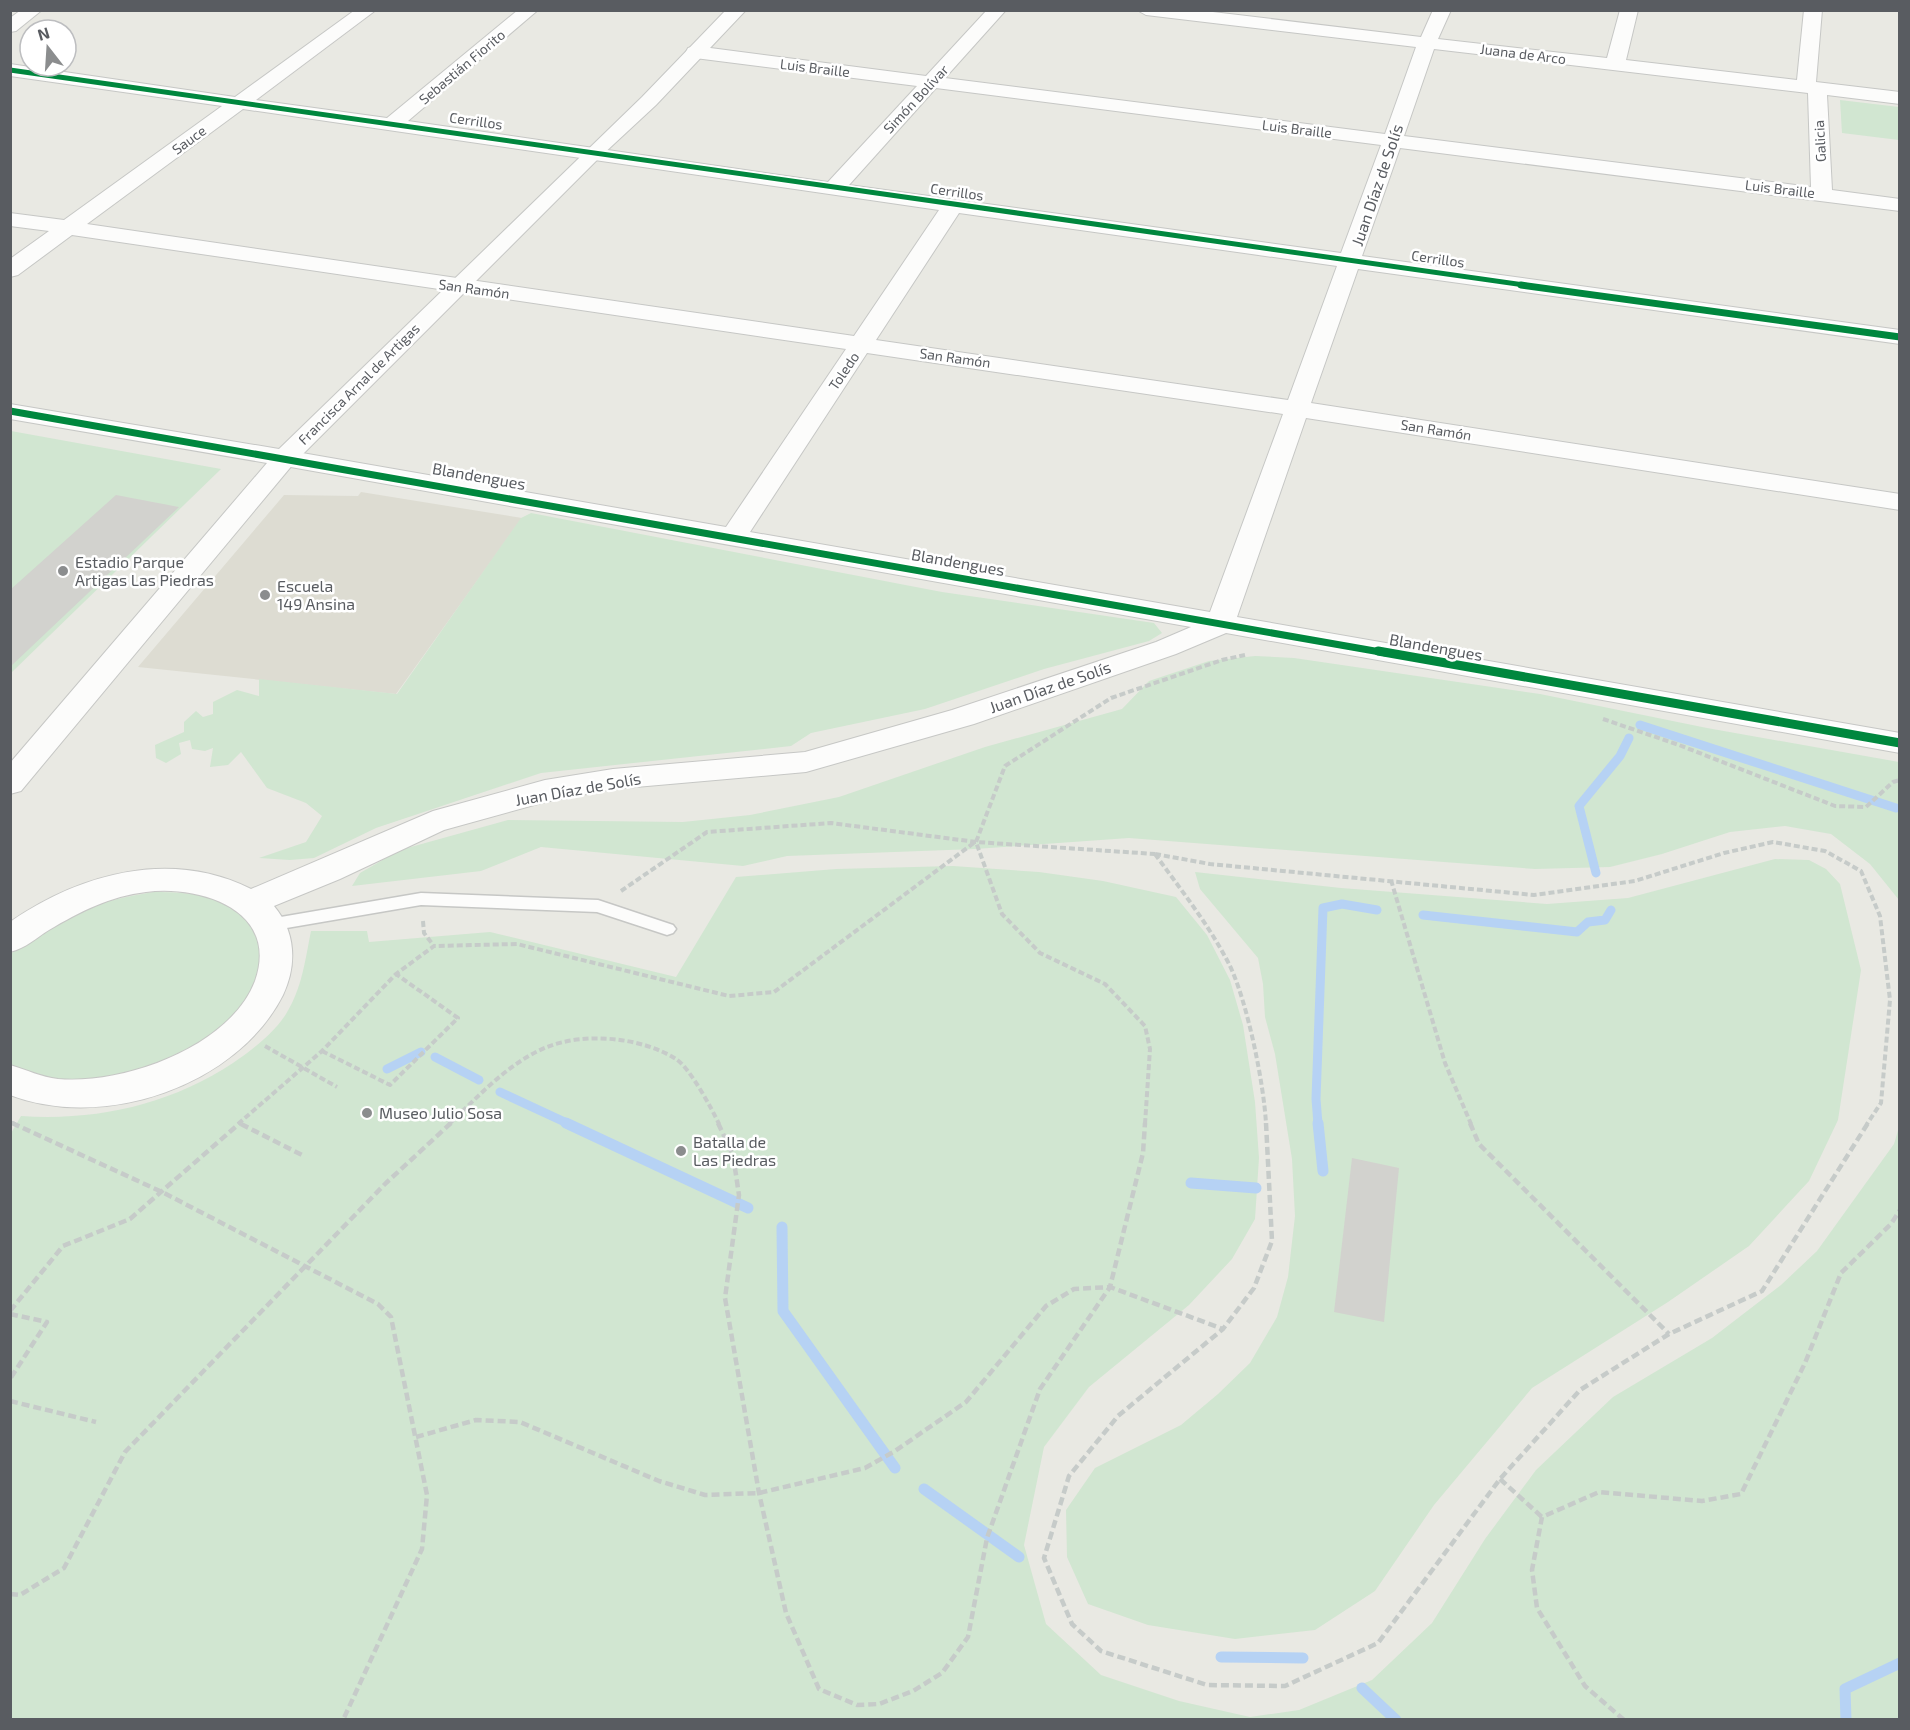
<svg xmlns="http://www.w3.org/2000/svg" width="1910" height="1730" font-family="'Exo 2',sans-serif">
<rect width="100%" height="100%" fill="#e9e9e3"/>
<!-- education -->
<polygon fill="#dddcd2" points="361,492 522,518 396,694 138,667 284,495 358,496"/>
<!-- green -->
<g fill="#d1e6d1">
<polygon points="1840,100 1899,107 1899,140 1842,133"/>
<polygon points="11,431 221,469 11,673"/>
<polygon points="531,513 942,592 1154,623 1162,633 1149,641 1044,669 925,709 811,733 791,746 541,773 376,828 314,858 290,860 259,858 306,842 322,816 306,803 267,788 241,752 228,765 210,767 213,748 205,751 192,749 190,740 179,743 181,754 166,763 156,758 155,745 184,732 184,722 196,711 203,717 213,714 213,702 237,690 259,696 259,679 397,694 521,518"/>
<polygon points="1255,656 1294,658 1540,694 1707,728 1899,762 1899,900 1870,864 1831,834 1785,826 1730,832 1662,854 1610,867 1535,869 1129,838 975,849 787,856 743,866 541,847 481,871 352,886 360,873 400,850 508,820 683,822 750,815 839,797 985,747 1122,709 1149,681 1209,661"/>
<polygon points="1775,859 1809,860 1826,869 1840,884 1861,970 1838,1120 1809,1181 1749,1246 1668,1302 1532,1388 1434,1505 1375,1591 1315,1630 1235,1639 1148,1625 1088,1604 1067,1557 1066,1510 1095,1468 1181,1425 1218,1394 1250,1363 1277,1317 1288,1277 1295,1216 1292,1159 1275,1054 1265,1017 1263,984 1258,958 1200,889 1195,872 1341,888 1547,904 1628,898"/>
<path d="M953,866l86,6 64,9 73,16 31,38 23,45 13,45 12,77 4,56 -4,61 -23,40 -43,46 -100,82 -45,60 -20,98 22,79 55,51 78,26 71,16 49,-7 73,-30 60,-57 53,-84 51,-69 77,-73 99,-59 69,-53 36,-34 77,-107 5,-17v592h-1888l-1,-584 11,-19c76,5 148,-11 212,-53 19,-13 41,-30 53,-49 16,-26 19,-53 25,-83h56l2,11 121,-10 186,45 60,-100 100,-8z"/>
<path d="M153,892c45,0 101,5 107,60 2,23 -9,45 -25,62 -35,37 -107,64 -157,67 -24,1 -45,-6 -67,-12v-115c36,-41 91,-53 142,-62z"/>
</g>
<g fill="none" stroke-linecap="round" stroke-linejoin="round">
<!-- stream-far1 -->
<g stroke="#b6d2f4" stroke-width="9">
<polyline points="1640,725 1896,808"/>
<polyline points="1596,873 1579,806 1620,756 1629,738"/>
<polyline points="1423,915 1577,932 1588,922 1605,920 1611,910"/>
<polyline points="435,1057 479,1080"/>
<polyline points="387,1069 421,1052"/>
<polyline points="500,1092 569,1124"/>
<polyline points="1318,1124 1316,1099 1323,908 1342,904 1377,910"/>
</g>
<!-- stream -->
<g stroke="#b6d2f4" stroke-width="11">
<polyline points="566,1123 748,1208"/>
<polyline points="1318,1123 1323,1171"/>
<polyline points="1191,1183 1256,1188"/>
<polyline points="782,1227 783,1311 895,1468"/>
<polyline points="924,1489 1019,1557"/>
<polyline points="1221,1657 1303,1658"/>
<polyline points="1362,1688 1396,1720"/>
<polyline points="1846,1720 1845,1689 1900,1663"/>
</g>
</g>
<!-- building -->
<g fill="#d2d2ce">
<polygon points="116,495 179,507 10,667 10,590"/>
<polygon points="1352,1158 1399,1168 1384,1322 1334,1312"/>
</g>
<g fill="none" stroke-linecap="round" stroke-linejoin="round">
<defs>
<polygon id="service" points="421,893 598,900 673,925 676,929 673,933 667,935 597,912 421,905 269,931 260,925 269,919"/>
<g id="minor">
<polygon points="21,10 42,10 16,31 10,32 10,18"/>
<path d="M355,10h21l-120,90 131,18 131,-108h20l-130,111 420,61 89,-96 -222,-28 -9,-6 2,-4 7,-2 231,30 61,-66h19l-61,68 440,56 31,-87 -270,-32 -9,-5h59l225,27 12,-27h18l-13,29 169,19 13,-48h18l-12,50 171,20 7,-70h18l-6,72 84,10v12l-73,-9 5,95 68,9v12l-500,-63 -38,108 538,74v14l-542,-75 -47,134 589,91v16l-594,-92 -69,199 663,116v20l-674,-120 -50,21 -202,70 -168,48 -193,17 -68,13 -101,28 -104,49 -66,27c22,26 23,59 9,89 -46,91 -179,136 -273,100v-30c17,5 31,12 48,14 65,6 172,-32 197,-98 25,-71 -55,-96 -109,-89 -35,4 -67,20 -97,38 -13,8 -23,18 -39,22v-30c71,-49 161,-73 241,-33l182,-78 112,-31 68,-11 192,-17 147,-42 204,-68 35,-15 -906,-161 -9,-3 -4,-5 4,-5 9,-3 441,77 120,-178 -774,-114 -54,40 -8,2v-18l39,-28 -39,-5v-13l54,7 158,-114 -212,-30v-12l225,33zM1434,49l374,44 3,94 -407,-51zM936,88l445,57 -40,108 -492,-68zM243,109l696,101 -85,126 -767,-112zM959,213l378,53 -49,134 -412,-60zM867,353l416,61 -73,198 -460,-80z"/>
</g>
<polygon id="tertiary" points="726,10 746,10 656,105 601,156 294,463 21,791 10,794 10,763 267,463 10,419 10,404 279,449 642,97"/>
</defs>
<!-- service casing -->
<use href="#service" stroke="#c6c7c5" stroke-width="3"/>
<!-- minor casing -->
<use href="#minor" stroke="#c6c7c5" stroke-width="2"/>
<!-- tertiary casing -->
<use href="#tertiary" stroke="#c6c7c5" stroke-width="2"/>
<!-- path-far1 -->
<g stroke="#c6cbc9" stroke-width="4" stroke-dasharray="6 3" stroke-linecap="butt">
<polyline points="1603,719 1679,745 1835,806 1866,807 1893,782 1900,780"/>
<polyline points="1155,854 1210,864 1534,895 1635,881 1724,853 1773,842 1825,851 1861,871 1880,916 1890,1000 1881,1103 1867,1124"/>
<path d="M1155,854c26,36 54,71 74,110 18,36 35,120 37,160"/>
<polyline points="1391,880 1445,1063 1471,1124"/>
<polyline points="621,891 707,832 831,823 976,842 1155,854"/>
<polyline points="423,921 424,933 434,946"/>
<polyline points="265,1046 337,1087"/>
<polyline points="322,1051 390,1085 458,1018 396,974"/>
<polyline points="10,1122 15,1124"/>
<polyline points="238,1124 322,1051 396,974 434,946 517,944 729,996 774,992 975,842"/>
<path d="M449,1124c29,-27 60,-62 98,-77 38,-15 94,-10 129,12 14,9 36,50 43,65"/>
<polyline points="1145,1124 1150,1049 1145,1026 1105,984 1040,953 1002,914 976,842 1005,766 1111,698 1222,660 1245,655"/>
</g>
<!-- path -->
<g stroke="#c6cbc9" stroke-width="4.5" stroke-dasharray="8 4" stroke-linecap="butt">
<polyline points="12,1123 162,1192 378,1304 391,1317 427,1495 422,1549 343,1720"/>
<polyline points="718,1123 733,1155 739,1195 725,1298 759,1493 786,1613 819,1689 857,1705 879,1704 913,1691 942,1673 968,1637 987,1538 1040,1389 1110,1287 1143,1153 1145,1123"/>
<polyline points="1266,1123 1272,1241 1254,1288 1223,1329 1118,1416 1069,1476 1044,1558 1072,1624 1101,1651 1207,1685 1285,1686 1378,1643 1500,1479 1580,1390 1669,1334 1762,1291 1868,1123"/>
<polyline points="1470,1123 1479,1144 1669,1334"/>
<polyline points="241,1124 302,1155"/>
<polyline points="10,1311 63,1246 130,1219 240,1123"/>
<polyline points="10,1314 47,1322 10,1379"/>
<polyline points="10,1401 96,1422"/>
<polyline points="416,1437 476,1420 520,1422 659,1481 705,1495 759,1493 865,1468 895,1451 966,1402 1046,1306 1074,1289 1110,1287 1223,1329"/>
<polyline points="1500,1479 1542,1517"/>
<polyline points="10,1594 20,1595 64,1568 125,1452 386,1183 451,1123"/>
<polyline points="1624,1720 1585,1686 1537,1608 1532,1570 1542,1517 1599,1492 1702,1501 1741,1494 1805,1363 1841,1273 1891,1224 1900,1210"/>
</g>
<!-- service -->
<use href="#service" fill="#fcfcfb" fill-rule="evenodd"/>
<!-- minor -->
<use href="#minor" fill="#fcfcfb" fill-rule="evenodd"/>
<!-- tertiary -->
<use href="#tertiary" fill="#fcfcfb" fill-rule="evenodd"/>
<defs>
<polyline id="cycleway-far2" points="10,70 1531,286"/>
<g id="cycleway-far1">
<polyline points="1521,285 1900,337"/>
<polyline points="10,411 1386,653"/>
</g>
<polyline id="cycleway" points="1378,651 1900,743"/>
</defs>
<!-- cycleway-far2 casing -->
<use href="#cycleway-far2" stroke="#fff" stroke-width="8"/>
<!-- cycleway-far1 casing -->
<use href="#cycleway-far1" stroke="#fff" stroke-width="10"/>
<!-- cycleway casing -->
<use href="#cycleway" stroke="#fff" stroke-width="13"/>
<!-- cycleway-far2 -->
<use href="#cycleway-far2" stroke="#00873e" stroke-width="5"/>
<!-- cycleway-far1 -->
<use href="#cycleway-far1" stroke="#00873e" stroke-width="7"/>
<!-- cycleway -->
<use href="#cycleway" stroke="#00873e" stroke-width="9"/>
</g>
<!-- markers -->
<g fill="#8b8d8e" stroke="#fff" stroke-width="2">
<circle cx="63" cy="571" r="6"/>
<circle cx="265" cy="595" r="6"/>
<circle cx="367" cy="1113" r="6"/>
<circle cx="681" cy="1151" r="6"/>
</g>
<g text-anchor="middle" stroke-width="5" stroke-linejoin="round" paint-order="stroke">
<!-- far-street labels -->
<g font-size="14" fill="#595c61" stroke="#fff">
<text transform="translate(1523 54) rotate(7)" y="5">Juana de Arco</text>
<text transform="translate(462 67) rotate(-40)" y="5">Sebastián Fiorito</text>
<text transform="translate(815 68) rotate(7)" y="5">Luis Braille</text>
<text transform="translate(916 99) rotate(-47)" y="5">Simón Bolívar</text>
<text transform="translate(476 121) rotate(8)" y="5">Cerrillos</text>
<text transform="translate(1297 129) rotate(7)" y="5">Luis Braille</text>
<text transform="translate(189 140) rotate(-36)" y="5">Sauce</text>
<text transform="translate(1820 141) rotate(-93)" y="5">Galicia</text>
<text transform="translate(1780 189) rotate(7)" y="5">Luis Braille</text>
<text transform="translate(957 192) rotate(8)" y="5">Cerrillos</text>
<text transform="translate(1438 259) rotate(8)" y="5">Cerrillos</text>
<text transform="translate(474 289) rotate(8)" y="5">San Ramón</text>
<text transform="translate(955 358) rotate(8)" y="5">San Ramón</text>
<text transform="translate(844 371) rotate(-56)" y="5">Toledo</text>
<text transform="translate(359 384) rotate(-45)" y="5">Francisca Arnal de Artigas</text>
<text transform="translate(1436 430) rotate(9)" y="5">San Ramón</text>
</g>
<!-- street labels -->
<g font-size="16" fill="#595c61" stroke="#fff">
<text transform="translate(1377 185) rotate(-71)" y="6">Juan Díaz de Solís</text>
<text transform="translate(479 476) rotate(10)" y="6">Blandengues</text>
<text transform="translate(958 562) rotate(10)" y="6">Blandengues</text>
<text transform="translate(1436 647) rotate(10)" y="6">Blandengues</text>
<text transform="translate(1050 687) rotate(-19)" y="6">Juan Díaz de Solís</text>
<text transform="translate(578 789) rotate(-10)" y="6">Juan Díaz de Solís</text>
</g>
<!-- poi labels -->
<g font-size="16" fill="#595c61" stroke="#fff" text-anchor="start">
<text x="75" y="568">Estadio Parque<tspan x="75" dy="18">Artigas Las Piedras</tspan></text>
<text x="277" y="592">Escuela<tspan x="277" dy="18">149 Ansina</tspan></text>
<text x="379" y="1119">Museo Julio Sosa</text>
<text x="693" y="1148">Batalla de<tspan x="693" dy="18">Las Piedras</tspan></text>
</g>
</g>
<!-- border -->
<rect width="1910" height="1730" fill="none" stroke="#595c61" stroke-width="24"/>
<!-- north arrow -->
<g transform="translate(48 48) rotate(343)"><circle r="28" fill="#ffffff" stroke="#bdbec0" stroke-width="1.5"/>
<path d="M0-4.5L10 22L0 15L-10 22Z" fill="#8b8d8e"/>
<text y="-9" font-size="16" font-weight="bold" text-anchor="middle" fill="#595c61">N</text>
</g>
</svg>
